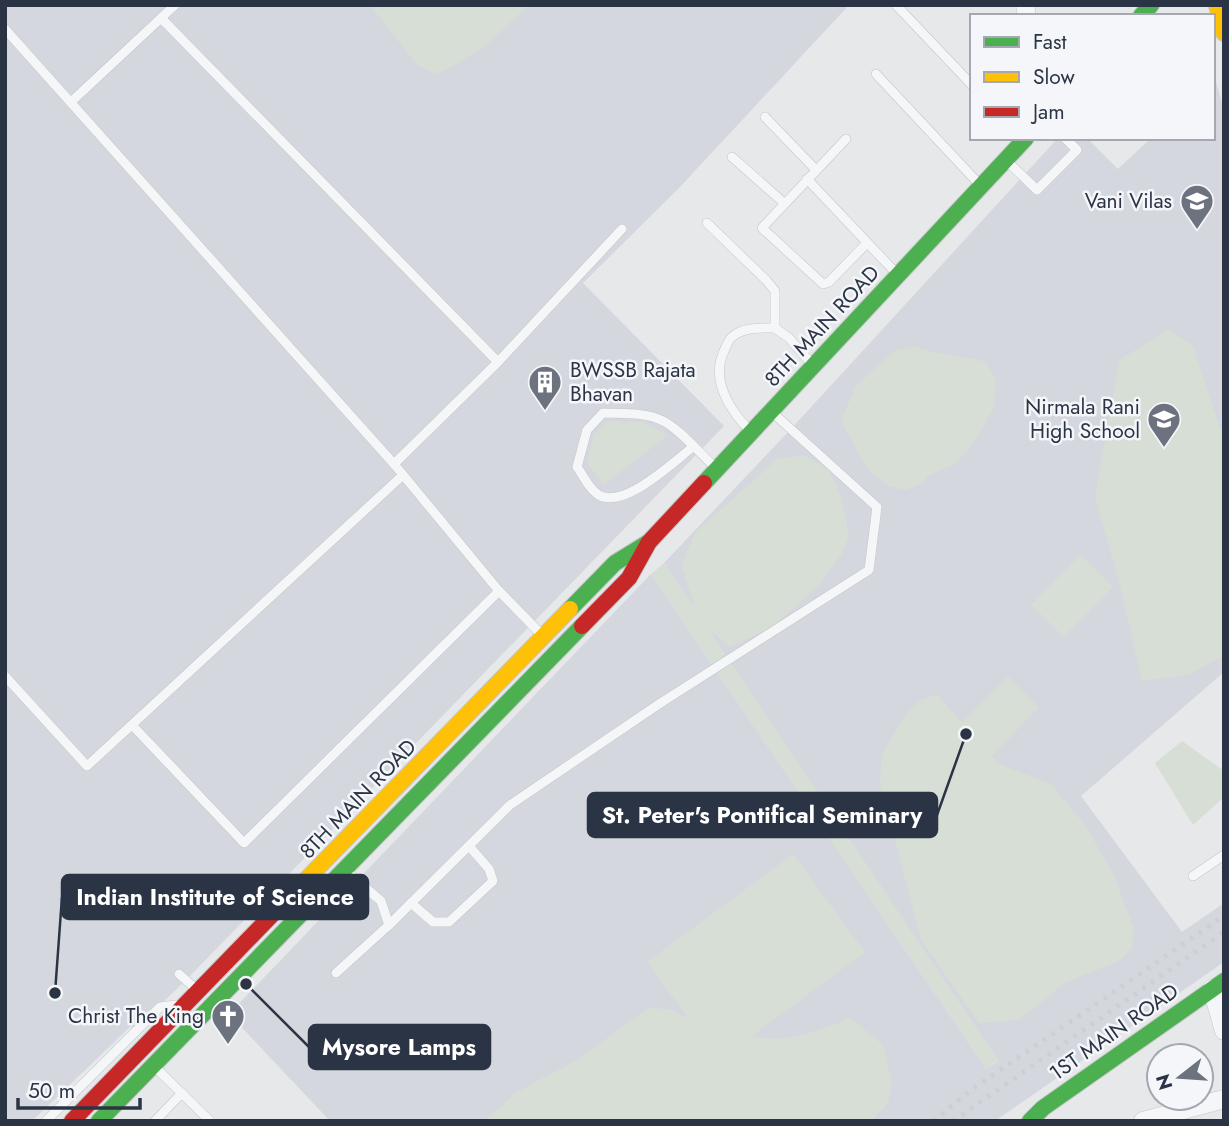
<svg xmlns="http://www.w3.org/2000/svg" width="1229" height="1126" font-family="Jost,sans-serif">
<rect width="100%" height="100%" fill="#e6e8ea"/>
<!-- built -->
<g fill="#d4d7dd">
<polygon points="5,5 849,5 679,188 583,283 724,426 186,980 134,1030 131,1026 32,1121 5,1121"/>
<polygon points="1215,78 1224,110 1224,672 1081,796 1182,932 1224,903 1224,962 995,1121 330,1121 229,1014 651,574 986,1069 998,1061 664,563 790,430 1058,138 1087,138 1118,169 1151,138 1213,138"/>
</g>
<!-- green -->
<g fill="#d6ded6">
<polygon points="370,5 529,5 483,48 437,75 417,65"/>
<polygon points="1168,330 1193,345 1224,441 1224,655 1189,675 1142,681 1121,590 1095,497 1119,360"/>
<path d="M913,346c24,9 49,9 73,16l10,18 -2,28 -20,35 -19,21 -27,12 -6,8 -17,6 -17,-4 -21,-17 -26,-48 14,-34 39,-36z"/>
<polygon points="607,421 643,422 668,435 604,485 587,463 594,434"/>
<polygon points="804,455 829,470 841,496 849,535 843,552 820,584 771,628 729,647 708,628 998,1060 986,1069 651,574 664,563 696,610 681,565 695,533 777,459"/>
<polygon points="1081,554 1113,587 1064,637 1031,605"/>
<polygon points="1008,676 1039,707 992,756 999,764 1051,784 1085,825 1114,875 1134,929 1132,948 1119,961 1066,982 1019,1020 979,1023 921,940 880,784 882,754 906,714 919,701 936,694 962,722"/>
<polygon points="1182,741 1224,771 1224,797 1193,825 1155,763"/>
<path d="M793,854l72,98 -113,84c35,9 67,-6 99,-18l32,27 9,38 -4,20 -17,18h-386l30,-28 62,-33 71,-52 20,1 20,9 -41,-56z"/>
</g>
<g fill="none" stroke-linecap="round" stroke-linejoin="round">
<defs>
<g id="lane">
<polyline points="896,5 972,85"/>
<polyline points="161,18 498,362 394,464"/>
<polyline points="5,29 394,464 499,591 542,635"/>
<polyline points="876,74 980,185"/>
<polyline points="71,102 175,5"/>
<polyline points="765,117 816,170"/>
<polyline points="846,139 762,228 823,284 829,282 867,243"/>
<polyline points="732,157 784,203"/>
<polyline points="1008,162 1037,190 1077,150 1065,138"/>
<polyline points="807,179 897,274"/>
<polyline points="707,223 766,280 775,291 775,328"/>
<polyline points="498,362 622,229"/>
<path d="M750,431c-19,-20 -40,-50 -26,-80 2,-4 4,-11 8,-14 11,-10 29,-9 43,-9l14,10 22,25"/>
<path d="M693,447c-19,14 -73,67 -97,46 -8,-6 -13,-18 -19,-26l10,-37 16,-17c18,1 43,-1 60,8 17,8 38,34 53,47"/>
<polyline points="5,676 87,766 403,475"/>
<polyline points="132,725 244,843 499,591"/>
<polyline points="347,872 381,901 389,925"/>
<polyline points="1193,876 1224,855"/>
<polyline points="411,903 433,922 449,922 493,881 489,869 469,846"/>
<polyline points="336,973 389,925 510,805 659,704 869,570 877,507 773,413"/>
<polyline points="179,974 197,990"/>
<polyline points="154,1066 210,1121"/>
<polyline points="46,1121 160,1007 176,1005"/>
<polyline points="155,1121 182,1093"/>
</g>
<g id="street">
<polyline points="1025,5 1027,16"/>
<polyline points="1212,989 1224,1031"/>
<polyline points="1143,1121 1224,1099"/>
</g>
<g id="fast">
<polyline points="1141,16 1151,5"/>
<polyline points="704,483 1026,138"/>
<polyline points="570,609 615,563 649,542"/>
<polyline points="99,1121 582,626"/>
<polyline points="1030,1121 1043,1108 1224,981"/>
</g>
<g id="slow">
<polyline points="1217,5 1224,33"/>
<polyline points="301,885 570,609"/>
</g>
<g id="jam">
<polyline points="582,626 629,578 649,542 704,483"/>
<polyline points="72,1121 301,885"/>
</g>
</defs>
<!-- lane casing -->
<use href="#lane" stroke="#c4c6c8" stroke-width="10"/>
<!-- street casing -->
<use href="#street" stroke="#c4c6c8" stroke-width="19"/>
<!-- fast casing -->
<use href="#fast" stroke="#c4c6c8" stroke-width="18"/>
<!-- slow casing -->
<use href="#slow" stroke="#c4c6c8" stroke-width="18"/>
<!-- jam casing -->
<use href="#jam" stroke="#c4c6c8" stroke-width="18"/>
<!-- lane -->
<use href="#lane" stroke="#f5f6f7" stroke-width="9"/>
<!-- street -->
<use href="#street" stroke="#f5f6f7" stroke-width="18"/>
<!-- fast -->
<use href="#fast" stroke="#4caf50" stroke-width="16"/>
<!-- slow -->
<use href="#slow" stroke="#ffc107" stroke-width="16"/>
<!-- jam -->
<use href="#jam" stroke="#c62828" stroke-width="16"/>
<!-- rail -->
<g stroke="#cecfd2" stroke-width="5" stroke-dasharray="3.5 7" stroke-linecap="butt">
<polyline points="933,1121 974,1088 1224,916"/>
<polyline points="953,1121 1224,932"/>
</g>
</g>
<!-- icons -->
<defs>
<symbol id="school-pin" viewBox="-11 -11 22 30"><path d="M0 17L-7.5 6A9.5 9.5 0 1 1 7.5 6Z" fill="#6c737f" stroke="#f4f6f9"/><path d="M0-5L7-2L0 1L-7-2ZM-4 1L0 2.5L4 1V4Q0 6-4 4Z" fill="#fff"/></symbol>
<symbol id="building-pin" viewBox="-11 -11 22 30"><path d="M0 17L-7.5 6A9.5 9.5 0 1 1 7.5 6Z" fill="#6c737f" stroke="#f4f6f9"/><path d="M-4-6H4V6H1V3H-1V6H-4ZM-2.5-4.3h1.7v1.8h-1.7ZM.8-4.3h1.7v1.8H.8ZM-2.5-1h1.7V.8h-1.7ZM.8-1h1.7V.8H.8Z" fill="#fff"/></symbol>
<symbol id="church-pin" viewBox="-11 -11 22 30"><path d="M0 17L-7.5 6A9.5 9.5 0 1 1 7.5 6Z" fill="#6c737f" stroke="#f4f6f9"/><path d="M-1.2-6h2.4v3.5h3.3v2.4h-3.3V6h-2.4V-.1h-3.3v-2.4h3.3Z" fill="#fff"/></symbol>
</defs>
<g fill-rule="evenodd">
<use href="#school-pin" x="1178" y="182" width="38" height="52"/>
<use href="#building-pin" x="526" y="363" width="38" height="52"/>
<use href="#school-pin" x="1145" y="400" width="38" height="52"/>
<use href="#church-pin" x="209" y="997" width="38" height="52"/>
</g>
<g text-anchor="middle" stroke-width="5" stroke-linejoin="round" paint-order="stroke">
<!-- poi labels -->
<g font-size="21" fill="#2b3445" stroke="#f4f6f9" text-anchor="end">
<text x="1172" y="208">Vani Vilas</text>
<text x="570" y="377" text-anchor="start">BWSSB Rajata<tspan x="570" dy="24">Bhavan</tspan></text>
<text x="1140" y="414">Nirmala Rani<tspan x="1140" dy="24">High School</tspan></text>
<text x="204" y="1023">Christ The King</text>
</g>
<!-- street labels -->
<g font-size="21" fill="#2b3445" stroke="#f4f6f9">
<text transform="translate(822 326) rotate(-47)" y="7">8TH MAIN ROAD</text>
<text transform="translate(358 799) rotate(-46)" y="7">8TH MAIN ROAD</text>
<text transform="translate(1114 1032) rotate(-35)" y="7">1ST MAIN ROAD</text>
</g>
</g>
<!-- callouts -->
<path fill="none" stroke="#2b3445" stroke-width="2.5" d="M966 734L937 815M55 993L62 897M246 984L309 1047"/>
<g fill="#2b3445" stroke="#f4f6f9" stroke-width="2.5">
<circle cx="966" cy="734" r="7"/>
<circle cx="55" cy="993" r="7"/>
<circle cx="246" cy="984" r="7"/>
</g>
<g fill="#2b3445" stroke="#2b3445" stroke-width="2.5">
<rect x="588" y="793" width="349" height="44" rx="7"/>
<rect x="62" y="875" width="306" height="44" rx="7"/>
<rect x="309" y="1025" width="181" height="44" rx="7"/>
</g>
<g font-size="23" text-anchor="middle" font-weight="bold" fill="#fff">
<text x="762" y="823">St. Peter's Pontifical Seminary</text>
<text x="215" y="905">Indian Institute of Science</text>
<text x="399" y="1055">Mysore Lamps</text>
</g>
<!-- border -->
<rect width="1229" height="1126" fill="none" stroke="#2b3445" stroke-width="14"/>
<!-- legend -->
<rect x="970" y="14" width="245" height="126" fill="#f4f6f9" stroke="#a4a8b1" stroke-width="2"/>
<rect x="984" y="37" width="35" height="10" fill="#4caf50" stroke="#a4a8b1" stroke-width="2"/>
<text x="1033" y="49" font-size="21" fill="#2b3445">Fast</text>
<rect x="984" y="72" width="35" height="10" fill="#ffc107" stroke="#a4a8b1" stroke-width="2"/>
<text x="1033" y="84" font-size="21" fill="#2b3445">Slow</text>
<rect x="984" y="107" width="35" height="10" fill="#c62828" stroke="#a4a8b1" stroke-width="2"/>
<text x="1033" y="119" font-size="21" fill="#2b3445">Jam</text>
<!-- north arrow -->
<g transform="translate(1180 1077) rotate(253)"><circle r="33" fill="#f4f6f9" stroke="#a4a8b1" stroke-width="2"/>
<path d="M0-5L12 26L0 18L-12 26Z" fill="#6c737f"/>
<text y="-10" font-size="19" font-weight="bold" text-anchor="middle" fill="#2b3445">N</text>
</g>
<!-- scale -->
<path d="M18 1098v10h122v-10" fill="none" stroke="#2b3445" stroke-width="3.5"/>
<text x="28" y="1098" font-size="21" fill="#2b3445" stroke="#f4f6f9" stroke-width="5" paint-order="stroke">50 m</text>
</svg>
